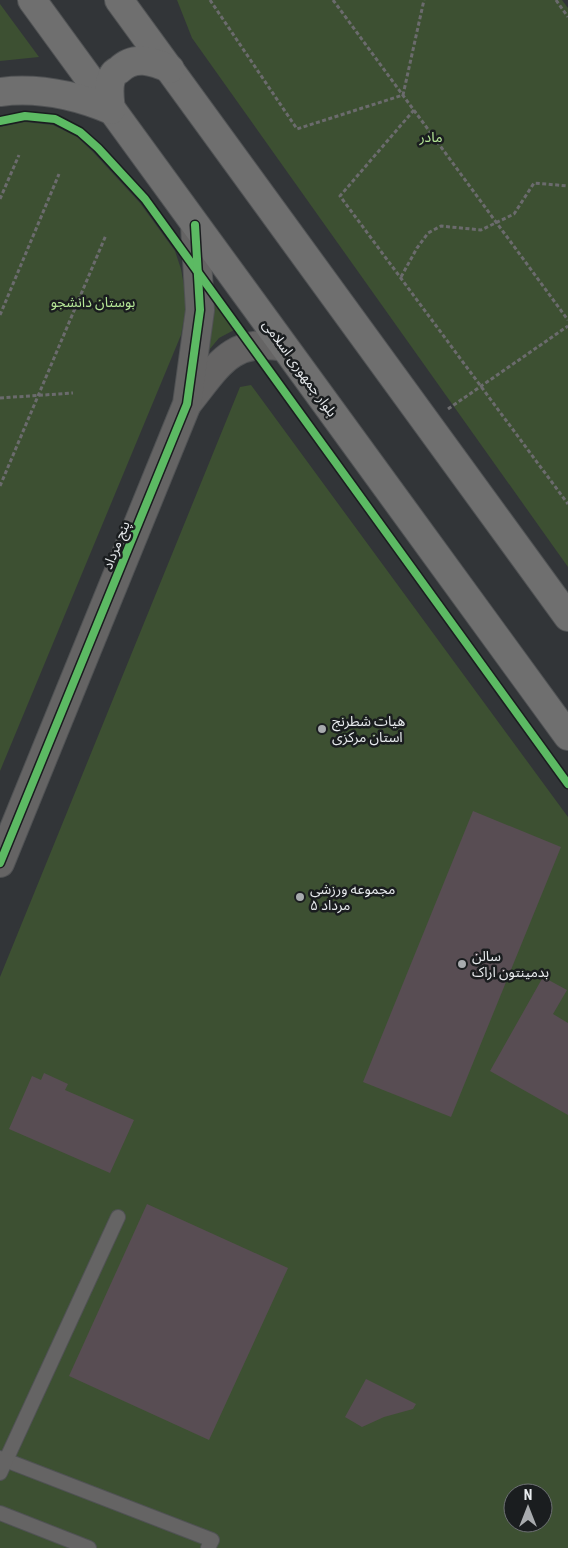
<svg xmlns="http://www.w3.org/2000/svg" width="568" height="1548" font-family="'Roboto Condensed','Noto Sans Arabic',sans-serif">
<rect width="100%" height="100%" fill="#323538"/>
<!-- green -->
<g fill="#3d5032" fill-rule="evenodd">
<polygon points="177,0 562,0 568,8 568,567 192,38"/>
<polygon points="0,4 39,57 0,61"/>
<polygon points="25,122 53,125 77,137 93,152 140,203 175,251 181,269 187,302 181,335 0,771 0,127"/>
<polygon points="215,299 236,329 219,338 199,362"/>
<path d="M251,385l317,432v731h-568v-571l240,-590zM513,1493h30v30h-30z"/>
</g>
<!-- building -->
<g fill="#584d53">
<polygon points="473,811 561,847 451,1117 363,1082"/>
<polygon points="543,977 567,990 553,1014 568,1023 568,1115 490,1071"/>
<polygon points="44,1073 68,1084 65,1090 134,1120 110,1173 9,1129 32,1076 41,1080"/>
<polygon points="147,1204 288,1268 209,1440 69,1376"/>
<polygon points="366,1379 416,1404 413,1409 384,1417 362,1427 345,1417"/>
</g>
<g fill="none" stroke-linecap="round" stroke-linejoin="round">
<defs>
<g id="service">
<polyline points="0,1458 212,1540 208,1548"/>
<polyline points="0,1473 118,1217"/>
<polyline points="0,1513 89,1548"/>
</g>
<g id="tertiary">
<path d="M188,403c30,-37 43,-66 96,-56"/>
<polyline points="0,863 187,404 200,310 195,225"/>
</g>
<g id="secondary">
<polyline points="32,0 568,736"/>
<polyline points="119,0 568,617"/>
<path d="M0,92c39,-5 75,3 111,18 -1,-10 -4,-25 2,-35 1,-2 4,-4 6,-5 15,-15 34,-9 51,-1"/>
</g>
</defs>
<!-- service casing -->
<use href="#service" stroke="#505254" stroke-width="16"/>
<!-- tertiary casing -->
<use href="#tertiary" stroke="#505254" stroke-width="30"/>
<!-- secondary casing -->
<use href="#secondary" stroke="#505254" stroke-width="30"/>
<!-- path -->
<g stroke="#6b6b6d" stroke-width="3" stroke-dasharray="4 2.5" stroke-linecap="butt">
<polyline points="210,0 297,129 403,95 424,0"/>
<polyline points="333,0 568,320"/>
<polyline points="556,0 568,17"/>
<polyline points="414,110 340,196 568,504"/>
<polyline points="0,199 19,155"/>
<polyline points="401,277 417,248 428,233 441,226 481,230 514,214 534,183 568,186"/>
<polyline points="0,315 59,174"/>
<polyline points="0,398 73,393"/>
<polyline points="448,409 568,326"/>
<polyline points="0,486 106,235"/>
</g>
<!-- service -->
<use href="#service" stroke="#656464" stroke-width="14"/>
<!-- tertiary -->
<use href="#tertiary" stroke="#656464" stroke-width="28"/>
<!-- secondary -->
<use href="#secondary" stroke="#6f6f6f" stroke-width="28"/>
<defs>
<g id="cycleway">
<polyline points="0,121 25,116 55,119 80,132 98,148 145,199 568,784"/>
<polyline points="0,863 187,404 200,310 195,225"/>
</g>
</defs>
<!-- cycleway casing -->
<use href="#cycleway" stroke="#1a1d1f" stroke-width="11"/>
<!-- cycleway -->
<use href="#cycleway" stroke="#5cba63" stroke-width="8"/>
</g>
<!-- markers -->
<g fill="#a8abae" stroke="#1a1d1f" stroke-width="2">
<circle cx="322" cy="729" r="5"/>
<circle cx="300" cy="897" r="5"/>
<circle cx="462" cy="964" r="5"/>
</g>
<g text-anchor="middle" stroke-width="5" stroke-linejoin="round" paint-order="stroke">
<!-- park labels -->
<g font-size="14" fill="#b5e797" stroke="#1a1d1f">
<text x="431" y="142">مادر</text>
<text x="93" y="307">بوستان دانشجو</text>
</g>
<!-- street labels -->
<g font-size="14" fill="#e8ebee" stroke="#1a1d1f">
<text transform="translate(300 368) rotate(54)" y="5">بلوار جمهوری اسلامی</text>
<text transform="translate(116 545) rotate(-68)" y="5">پنج مرداد</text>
</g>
<!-- poi labels -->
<g font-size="14" fill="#e8ebee" stroke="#1a1d1f" text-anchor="start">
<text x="332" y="726">هیات شطرنج<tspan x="332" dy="16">استان مرکزی</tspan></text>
<text x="310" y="894">مجموعه ورزشی<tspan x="310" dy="16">۵ مرداد</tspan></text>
<text x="472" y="961">سالن<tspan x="472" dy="16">بدمینتون اراک</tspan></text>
</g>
</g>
<!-- north arrow -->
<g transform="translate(528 1508)"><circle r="24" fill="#1a1d1f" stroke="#6c6f72"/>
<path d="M0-4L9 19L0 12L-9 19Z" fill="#a8abae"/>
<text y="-8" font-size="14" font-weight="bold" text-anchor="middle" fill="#e8ebee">N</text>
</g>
</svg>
